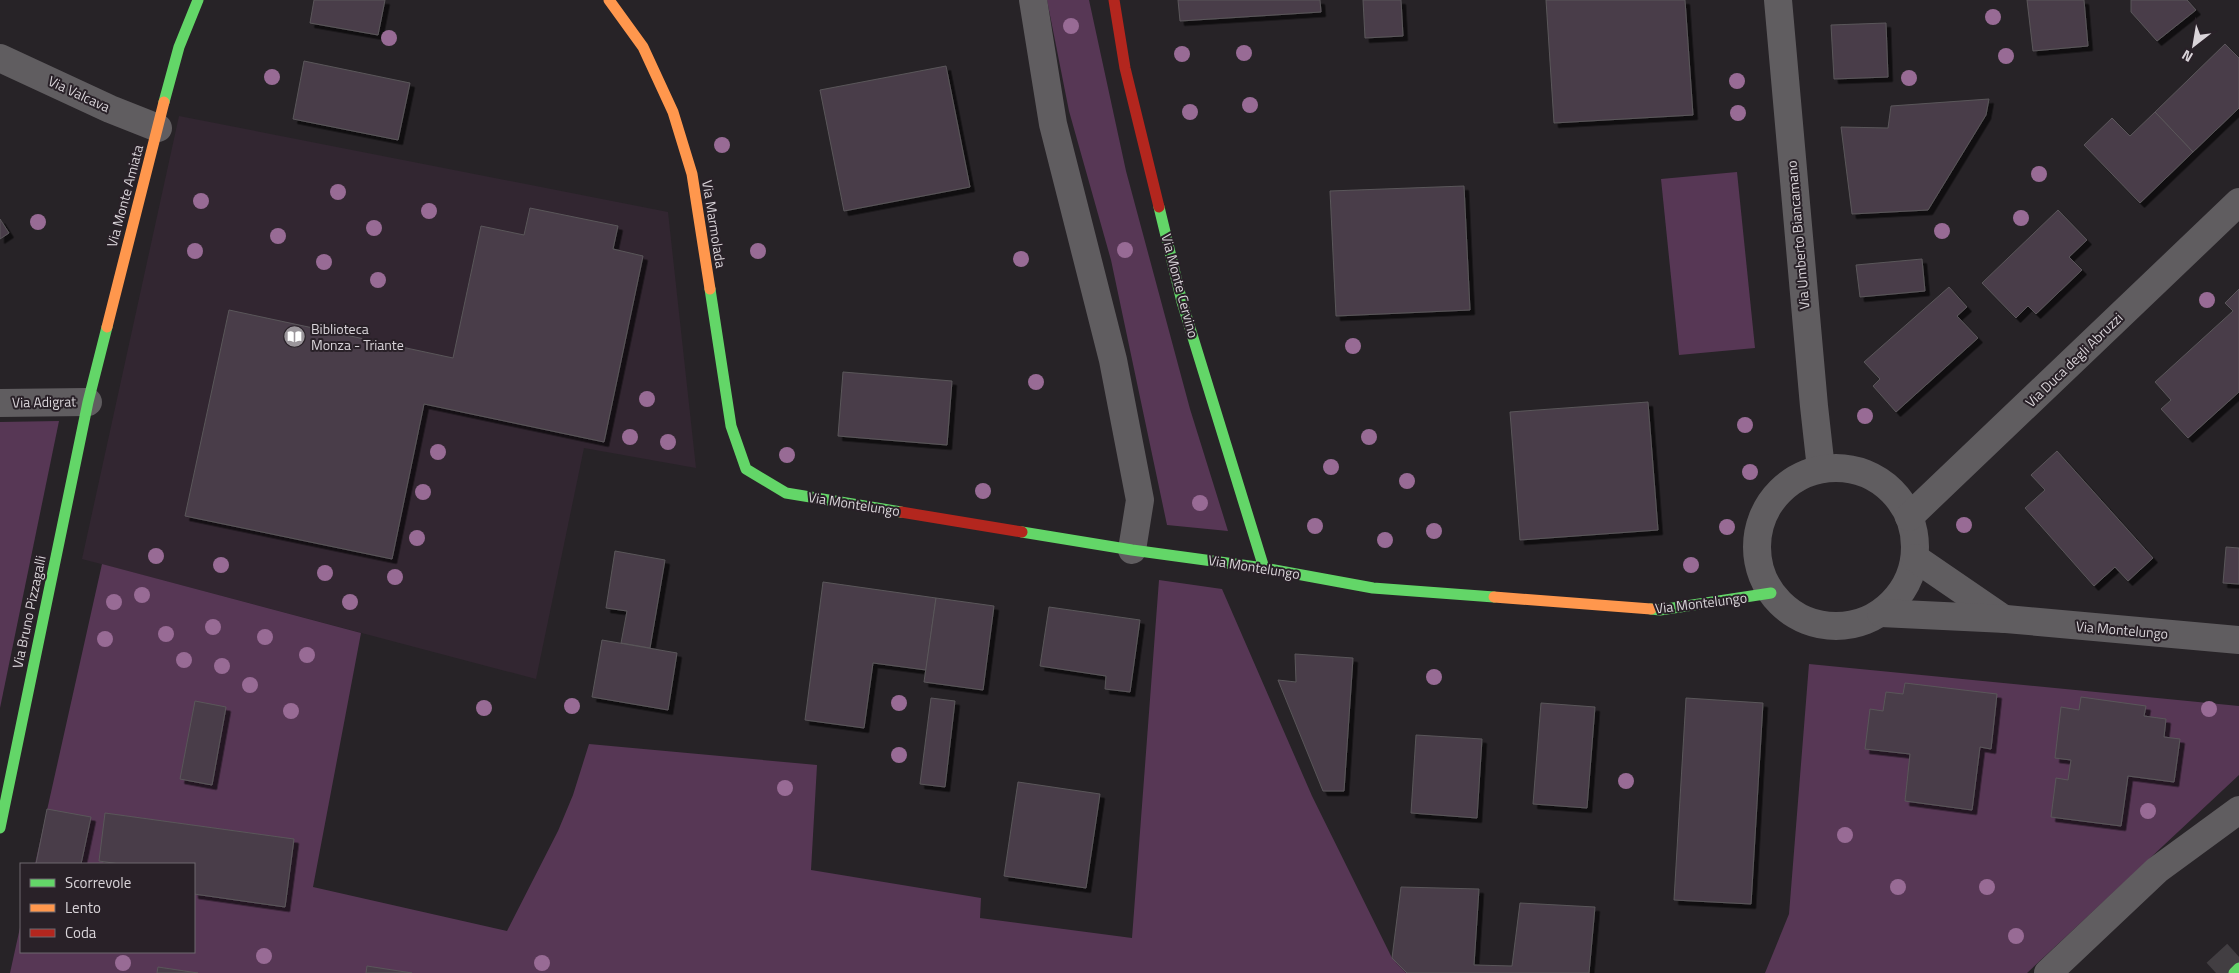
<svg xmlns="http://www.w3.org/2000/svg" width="2239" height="973" font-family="'Titillium Web',sans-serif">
<defs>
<filter id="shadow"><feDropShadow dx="4.5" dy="4.5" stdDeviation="0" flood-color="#0009"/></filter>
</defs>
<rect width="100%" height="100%" fill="#272327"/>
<!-- built -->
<polygon fill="#322631" points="179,116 668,212 696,468 584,448 536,679 82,559"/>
<!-- green -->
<g fill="#573755">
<polygon points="1047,0 1089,0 1126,171 1190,409 1228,531 1167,525 1111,260 1069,111"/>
<polygon points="1737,172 1755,348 1679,355 1661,179"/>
<polygon points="59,421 0,708 0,422"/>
<polygon points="102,564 361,633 313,887 507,931 558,831 573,795 589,744 817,765 811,870 981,898 980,918 1132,938 1159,580 1222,589 1312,796 1392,958 1407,973 10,973 21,923 21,952 194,952 194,864 35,864"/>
<polygon points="1809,664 2239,706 2239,775 2027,973 1765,973 1789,914"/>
</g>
<!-- building -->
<g fill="#493e48" stroke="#5a565a" filter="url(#shadow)">
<polygon points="314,0 385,0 378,35 310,23"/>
<polygon points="1178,0 1320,0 1321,12 1180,21"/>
<polygon points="1363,0 1401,0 1403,36 1365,38"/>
<polygon points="1546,0 1685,0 1693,115 1554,123"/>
<polygon points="2027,0 2084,0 2088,46 2033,51"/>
<polygon points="2131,0 2187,0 2196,10 2157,41 2131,12"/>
<polygon points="1886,23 1888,77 1834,79 1831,25"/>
<polygon points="2225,44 2239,58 2239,108 2193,152 2155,112"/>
<polygon points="304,61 410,83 398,140 293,119"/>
<polygon points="946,66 970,187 844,211 820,90"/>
<polygon points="1989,99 1986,115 1928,210 1852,214 1841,127 1888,128 1891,106"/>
<polygon points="2155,112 2193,152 2140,203 2084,145 2112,118 2130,136"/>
<polygon points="1464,186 1470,310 1336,316 1330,191"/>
<polygon points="530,208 618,226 613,249 643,256 604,442 424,404 392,559 185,516 229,310 453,358 481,226 524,235"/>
<polygon points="2058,210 2087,240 2069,257 2082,270 2036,314 2028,306 2016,318 1982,283"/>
<polygon points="0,219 9,233 0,239"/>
<polygon points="1922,259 1925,291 1860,297 1856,265"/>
<polygon points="1949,287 1967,307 1957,316 1978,338 1896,412 1873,386 1880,379 1864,362"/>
<polygon points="2239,289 2239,392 2188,438 2161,409 2171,400 2155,382 2233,311 2225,303"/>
<polygon points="843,372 952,381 947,445 838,436"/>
<polygon points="1648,402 1658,530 1520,540 1510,412"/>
<polygon points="2057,451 2153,558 2128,581 2115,567 2094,586 2025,508 2045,490 2031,475"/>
<polygon points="2226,547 2239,548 2239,584 2223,583"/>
<polygon points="615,551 665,560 650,648 621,643 627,611 606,608"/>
<polygon points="823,582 936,598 926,670 873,663 864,728 805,720"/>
<polygon points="936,598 994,606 983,690 924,682"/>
<polygon points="1049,607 1140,620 1130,692 1105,689 1106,676 1040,666"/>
<polygon points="602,640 677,653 668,710 592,697"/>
<polygon points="1295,654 1353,658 1344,791 1323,791 1278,680 1296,682"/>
<polygon points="1905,683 1997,694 1991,749 1980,747 1972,810 1905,801 1910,754 1865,749 1870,709 1883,711 1886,692 1903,694"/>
<polygon points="2081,697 2146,706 2144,716 2166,719 2164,737 2180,739 2174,782 2128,776 2121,826 2051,817 2056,778 2068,780 2071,760 2055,758 2061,707 2079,710"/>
<polygon points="931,698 955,701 945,787 920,784"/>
<polygon points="1686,698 1763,703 1751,904 1674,900"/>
<polygon points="195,701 226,707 212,785 180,779"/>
<polygon points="1541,703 1595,707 1587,808 1533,804"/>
<polygon points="1416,735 1482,739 1477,818 1411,813"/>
<polygon points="1018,782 1100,794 1086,888 1004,876"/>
<polygon points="47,809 91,817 81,864 36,864"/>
<polygon points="105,813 294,839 285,907 194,894 194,864 120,864 99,861"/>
<polygon points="1401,887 1479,889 1474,965 1512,966 1520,903 1595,907 1589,973 1407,973 1392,958"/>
<polygon points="367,966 412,973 366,973"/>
<polygon points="158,967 198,973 157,973"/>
</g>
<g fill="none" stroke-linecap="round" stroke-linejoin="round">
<!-- highway-tunnel -->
<polyline stroke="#423e42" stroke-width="28" stroke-dasharray="28 14" stroke-linecap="butt" points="2216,973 2239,952"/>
<!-- street -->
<g stroke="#605d60" stroke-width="28">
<polyline points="1033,0 1053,124 1113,360 1140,500 1132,550"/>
<polyline points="1778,0 1814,406 1821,469"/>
<polyline points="0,58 110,109 158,128"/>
<polyline points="0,403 88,402"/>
<circle cx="1836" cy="547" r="79"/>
<polyline points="1909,517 2239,202"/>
<polyline points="1915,558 2004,619"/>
<polyline points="1881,613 2006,619 2239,640"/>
<polyline points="2048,973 2157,870 2239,810"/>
</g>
<!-- fast -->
<g stroke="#63d668" stroke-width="11">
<polyline points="164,102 179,47 198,0"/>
<polyline points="1159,207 1182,302 1264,568"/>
<polyline points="710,289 731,426 746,469 786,493 901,512"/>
<polyline points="1022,532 1132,550 1264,568 1373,588 1494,597"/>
<polyline points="1651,609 1660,610 1771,593"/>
<polyline points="0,828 88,402 107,327"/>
<polyline points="2234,973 2239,968"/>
</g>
<!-- slow -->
<g stroke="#ff974d" stroke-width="11">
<polyline points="609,0 643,47 673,112 692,174 710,289"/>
<polyline points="107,327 164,102"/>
<polyline points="1494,597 1651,609"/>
</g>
<!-- jam -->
<g stroke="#b3261e" stroke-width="11">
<polyline points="1114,0 1125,68 1159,207"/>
<polyline points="901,512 1022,532"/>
</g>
</g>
<!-- trees -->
<g fill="#986b95">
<circle cx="1993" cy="17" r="8"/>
<circle cx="1071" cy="26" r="8"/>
<circle cx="389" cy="38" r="8"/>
<circle cx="1244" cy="53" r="8"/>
<circle cx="1182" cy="54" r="8"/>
<circle cx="2006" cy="56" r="8"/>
<circle cx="272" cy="77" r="8"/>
<circle cx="1909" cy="78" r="8"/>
<circle cx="1737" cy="81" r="8"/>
<circle cx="1250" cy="105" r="8"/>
<circle cx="1190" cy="112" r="8"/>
<circle cx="1738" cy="113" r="8"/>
<circle cx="722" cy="145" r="8"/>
<circle cx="2039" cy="174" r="8"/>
<circle cx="338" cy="192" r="8"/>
<circle cx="201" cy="201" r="8"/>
<circle cx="429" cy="211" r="8"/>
<circle cx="2021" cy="218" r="8"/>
<circle cx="38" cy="222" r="8"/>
<circle cx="374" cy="228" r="8"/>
<circle cx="1942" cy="231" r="8"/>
<circle cx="278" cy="236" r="8"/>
<circle cx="1125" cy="250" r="8"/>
<circle cx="195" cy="251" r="8"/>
<circle cx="758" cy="251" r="8"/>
<circle cx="1021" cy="259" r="8"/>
<circle cx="324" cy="262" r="8"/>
<circle cx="378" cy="280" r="8"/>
<circle cx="2207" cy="300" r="8"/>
<circle cx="1353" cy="346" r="8"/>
<circle cx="1036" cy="382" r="8"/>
<circle cx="647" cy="399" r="8"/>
<circle cx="1865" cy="416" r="8"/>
<circle cx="1745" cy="425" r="8"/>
<circle cx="630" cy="437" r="8"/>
<circle cx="1369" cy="437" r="8"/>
<circle cx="668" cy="442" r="8"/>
<circle cx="438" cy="452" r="8"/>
<circle cx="787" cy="455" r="8"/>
<circle cx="1331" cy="467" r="8"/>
<circle cx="1750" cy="472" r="8"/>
<circle cx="1407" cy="481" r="8"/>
<circle cx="983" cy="491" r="8"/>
<circle cx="423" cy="492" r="8"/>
<circle cx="1200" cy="503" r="8"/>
<circle cx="1964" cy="525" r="8"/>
<circle cx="1315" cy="526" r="8"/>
<circle cx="1727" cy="527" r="8"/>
<circle cx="1434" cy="531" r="8"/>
<circle cx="417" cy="538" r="8"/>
<circle cx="1385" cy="540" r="8"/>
<circle cx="156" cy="556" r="8"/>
<circle cx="221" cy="565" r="8"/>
<circle cx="1691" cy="565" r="8"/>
<circle cx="325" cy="573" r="8"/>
<circle cx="395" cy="577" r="8"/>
<circle cx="142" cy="595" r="8"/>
<circle cx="114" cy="602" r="8"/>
<circle cx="350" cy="602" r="8"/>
<circle cx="213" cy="627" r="8"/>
<circle cx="166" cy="634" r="8"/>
<circle cx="265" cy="637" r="8"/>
<circle cx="105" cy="639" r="8"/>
<circle cx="307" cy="655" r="8"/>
<circle cx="184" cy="660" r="8"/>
<circle cx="222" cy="666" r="8"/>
<circle cx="1434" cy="677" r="8"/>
<circle cx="250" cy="685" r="8"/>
<circle cx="899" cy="703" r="8"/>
<circle cx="572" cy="706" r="8"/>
<circle cx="484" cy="708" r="8"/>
<circle cx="2209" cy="709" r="8"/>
<circle cx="291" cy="711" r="8"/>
<circle cx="899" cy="755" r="8"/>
<circle cx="1626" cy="781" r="8"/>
<circle cx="785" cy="788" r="8"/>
<circle cx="2148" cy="811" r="8"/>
<circle cx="1845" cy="835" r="8"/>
<circle cx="1898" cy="887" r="8"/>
<circle cx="1987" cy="887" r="8"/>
<circle cx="2016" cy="936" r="8"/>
<circle cx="264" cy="956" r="8"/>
<circle cx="123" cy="963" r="8"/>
<circle cx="542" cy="963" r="8"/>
</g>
<!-- icons -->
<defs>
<symbol id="library-disc" viewBox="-11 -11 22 22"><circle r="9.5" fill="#9b969b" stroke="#292128"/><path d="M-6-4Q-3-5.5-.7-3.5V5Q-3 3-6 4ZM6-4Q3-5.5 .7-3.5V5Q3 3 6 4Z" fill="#fff"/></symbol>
</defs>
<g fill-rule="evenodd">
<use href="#library-disc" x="282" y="324" width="25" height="25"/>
</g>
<g text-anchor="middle" stroke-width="4" stroke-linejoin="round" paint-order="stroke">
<!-- street labels -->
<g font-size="14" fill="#d9d4d9" stroke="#292128">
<text transform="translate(79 94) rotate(25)" y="5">Via Valcava</text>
<text transform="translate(125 196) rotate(-75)" y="5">Via Monte Amiata</text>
<text transform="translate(714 224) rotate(81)" y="5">Via Marmolada</text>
<text transform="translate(1798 235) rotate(-95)" y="5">Via Umberto Biancamano</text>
<text transform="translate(1180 286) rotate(75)" y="5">Via Monte Cervino</text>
<text transform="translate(2074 360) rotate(-44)" y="5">Via Duca degli Abruzzi</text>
<text transform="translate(44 402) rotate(-1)" y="5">Via Adigrat</text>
<text transform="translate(854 504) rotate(9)" y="5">Via Montelungo</text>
<text transform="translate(1254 567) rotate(9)" y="5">Via Montelungo</text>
<text transform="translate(1701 603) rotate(-7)" y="5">Via Montelungo</text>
<text transform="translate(29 612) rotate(-78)" y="5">Via Bruno Pizzagalli</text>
<text transform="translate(2122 630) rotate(5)" y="5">Via Montelungo</text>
</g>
<!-- poi labels -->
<g font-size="14" fill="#d9d4d9" stroke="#292128" text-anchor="start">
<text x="311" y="334">Biblioteca<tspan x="311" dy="16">Monza - Triante</tspan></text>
</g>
</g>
<!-- legend -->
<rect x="20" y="863" width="175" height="90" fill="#292128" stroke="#6f696f"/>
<rect x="30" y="879" width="25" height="8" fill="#63d668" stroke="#6f696f"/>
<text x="65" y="888" font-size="15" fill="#d9d4d9">Scorrevole</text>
<rect x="30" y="904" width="25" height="8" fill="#ff974d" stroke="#6f696f"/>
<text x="65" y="913" font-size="15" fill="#d9d4d9">Lento</text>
<rect x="30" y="929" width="25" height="8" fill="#b3261e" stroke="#6f696f"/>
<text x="65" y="938" font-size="15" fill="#d9d4d9">Coda</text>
<!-- north arrow -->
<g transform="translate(2194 45) rotate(211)" stroke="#292128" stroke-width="4" paint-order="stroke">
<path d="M0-4L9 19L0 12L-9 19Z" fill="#d9d4d9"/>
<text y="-8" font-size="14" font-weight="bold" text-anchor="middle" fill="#d9d4d9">N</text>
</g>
</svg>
